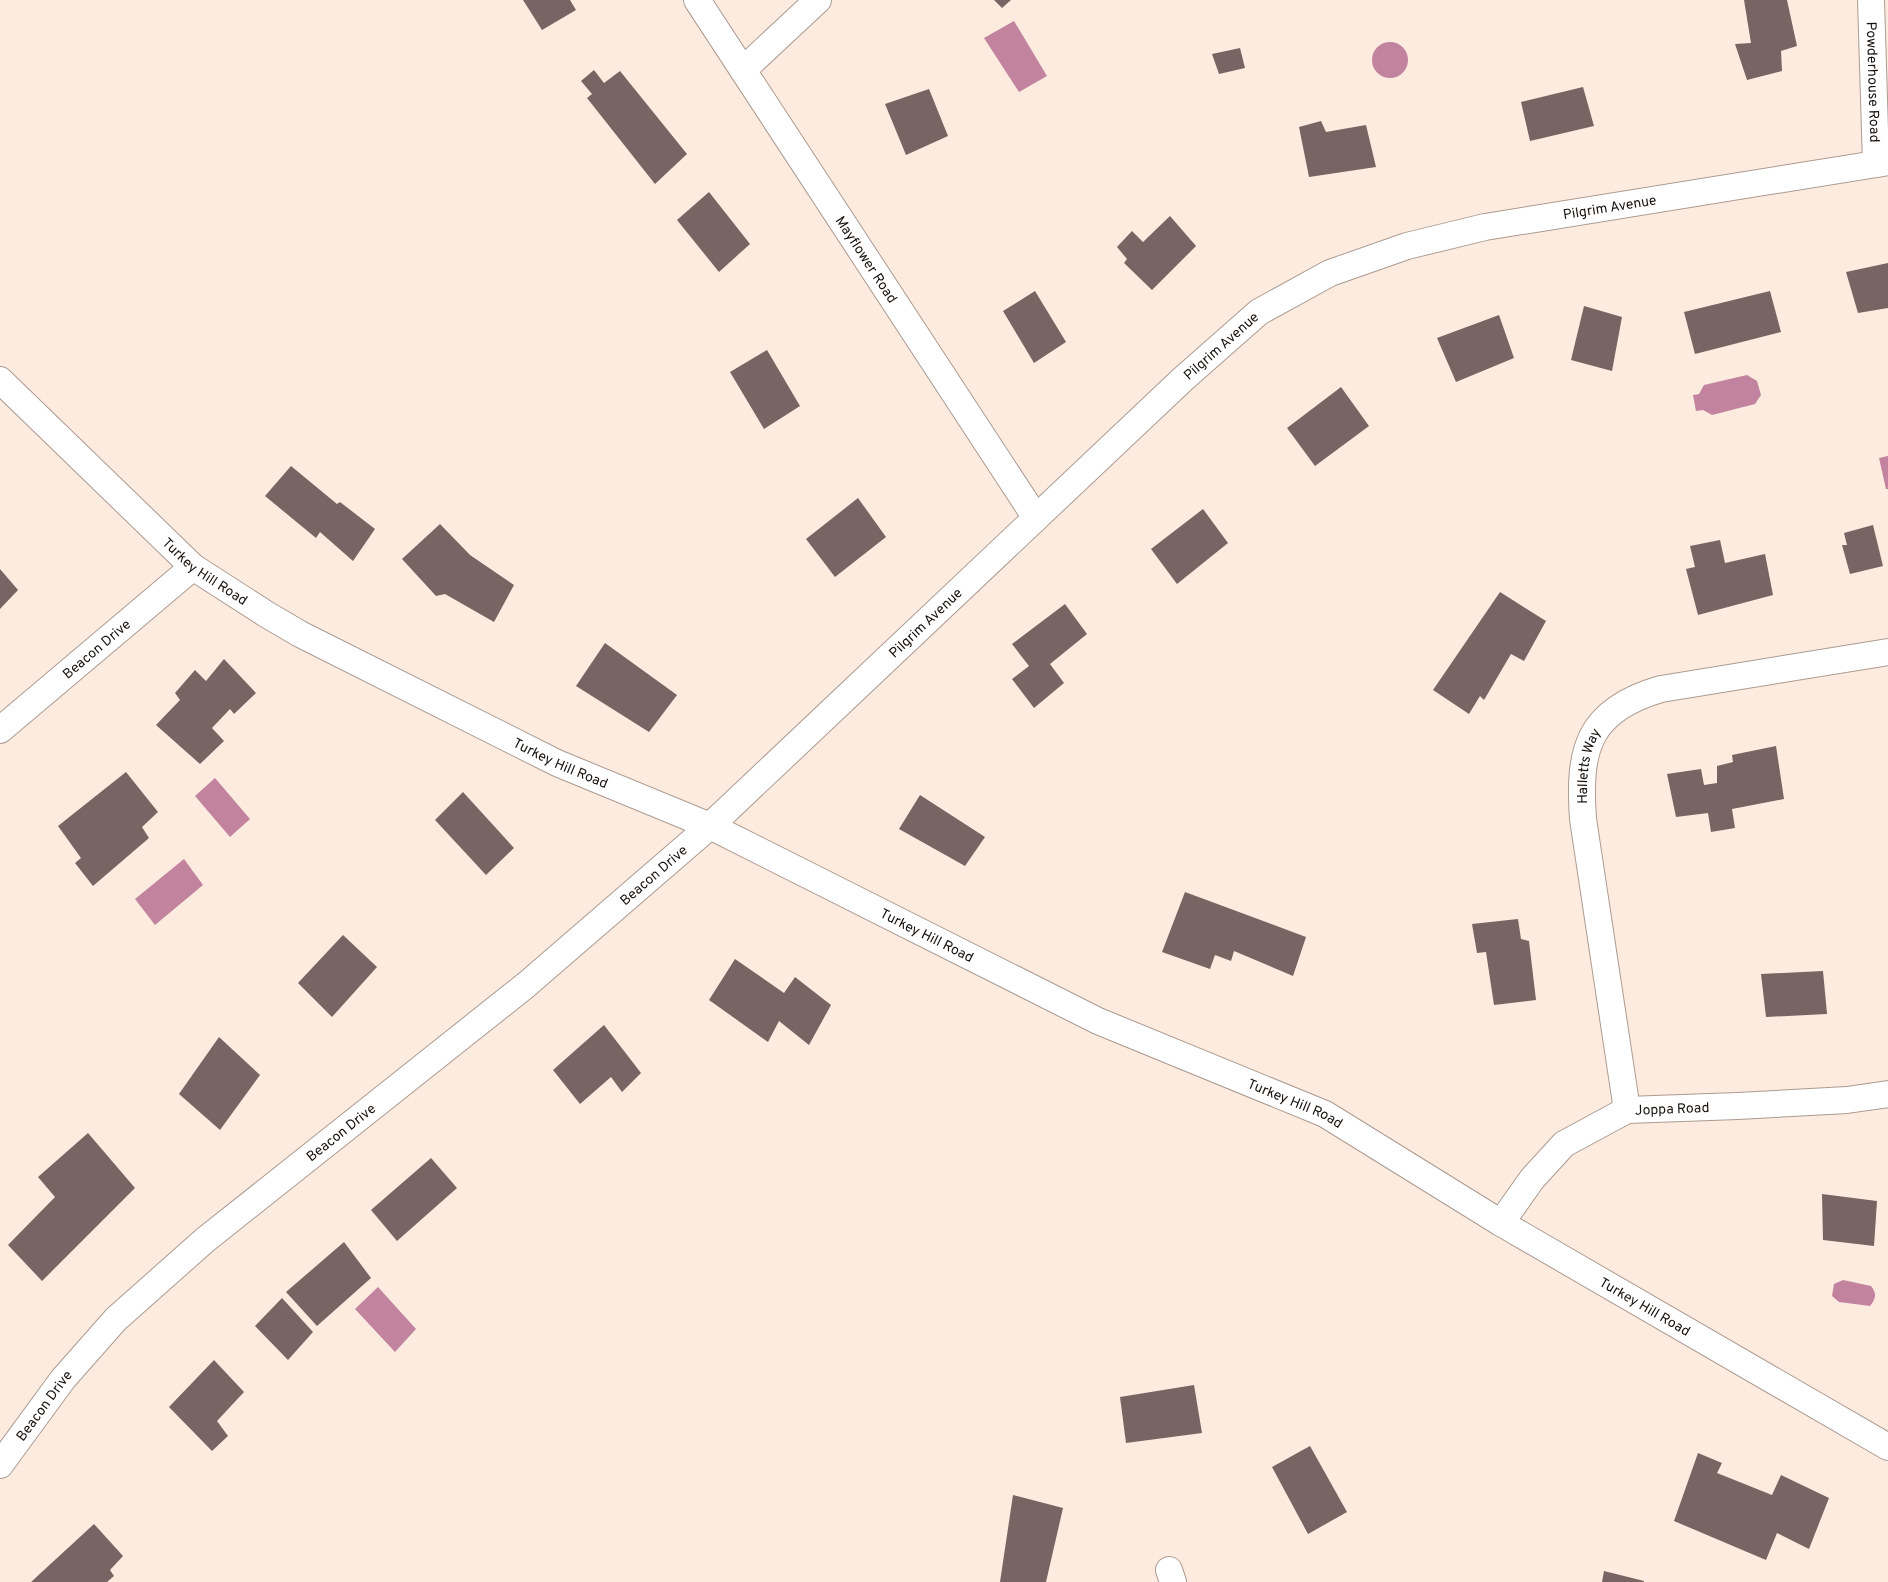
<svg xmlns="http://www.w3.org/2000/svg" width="1888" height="1582" font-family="Overpass,sans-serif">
<rect width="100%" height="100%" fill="#fdebe0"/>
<!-- water -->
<g fill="#c1839e">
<polygon points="1014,21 1047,76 1019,92 984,38"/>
<circle cx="1390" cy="60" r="18"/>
<polygon points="1747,375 1757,381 1761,395 1755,404 1712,415 1703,410 1696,411 1693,395 1699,394 1704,385"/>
<polygon points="1888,456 1888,489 1886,489 1879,458"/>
<polygon points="215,778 250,819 230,837 195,796"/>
<polygon points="184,859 203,885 155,925 135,899"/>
<path d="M1843,1280l28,6c6,8 5,12 -1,20l-31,-4 -7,-6 2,-12z"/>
<polygon points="378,1287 416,1329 395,1352 355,1309"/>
</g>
<!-- building -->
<g fill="#776463">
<polygon points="523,0 570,0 576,10 542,30"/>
<polygon points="994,0 1011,0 1002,8"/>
<polygon points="1744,0 1787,0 1797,46 1781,51 1782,71 1747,80 1735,44 1751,43"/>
<polygon points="1240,48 1245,68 1219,74 1212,54"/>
<polygon points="594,70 604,83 620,71 687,154 655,184 587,98 592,94 581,81"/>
<polygon points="1583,87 1594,126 1530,141 1521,102"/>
<polygon points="929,89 948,136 906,155 885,104"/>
<polygon points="1321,121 1326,132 1366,125 1376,167 1309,177 1299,127"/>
<polygon points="709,192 750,244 719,272 677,220"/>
<polygon points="1170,216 1196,246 1152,290 1124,263 1127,259 1117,247 1132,231 1143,242"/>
<polygon points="1888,263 1888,308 1858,313 1846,272"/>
<polygon points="1035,291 1066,342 1034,363 1003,311"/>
<polygon points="1770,291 1781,332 1695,354 1684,312"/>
<polygon points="1584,306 1622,317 1612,371 1571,360"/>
<polygon points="1499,315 1514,358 1456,382 1437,338"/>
<polygon points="767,350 800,406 764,429 730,372"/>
<polygon points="1341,387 1369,426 1315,466 1287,428"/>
<polygon points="291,466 337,504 340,502 375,529 353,561 320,532 316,538 265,496"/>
<polygon points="858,498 886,537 835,577 806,539"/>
<polygon points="1203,509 1228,543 1177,584 1151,549"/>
<polygon points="440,524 470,555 514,585 494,622 445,594 436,596 402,559"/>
<polygon points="1873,525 1883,566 1850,574 1842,545 1847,545 1844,533"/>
<polygon points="1720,540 1725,563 1765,554 1773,595 1698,615 1686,569 1695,567 1690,546"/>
<polygon points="0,569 18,590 0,609"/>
<polygon points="1500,592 1546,621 1524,661 1511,654 1484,700 1480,696 1469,714 1433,690"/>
<polygon points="1065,604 1087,634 1050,664 1064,683 1034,708 1012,679 1029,666 1012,644"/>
<polygon points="605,643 677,695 649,732 576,686"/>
<polygon points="224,659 256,693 234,714 230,709 212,728 224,741 200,764 156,725 180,700 175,693 195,670 206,681"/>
<polygon points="1776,746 1784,799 1732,809 1735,828 1711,832 1708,813 1676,817 1667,774 1701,769 1704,785 1717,783 1717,766 1733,762 1732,755"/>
<polygon points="126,772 158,812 142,827 149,838 93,886 75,863 81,858 58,826"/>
<polygon points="463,792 514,848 486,875 435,820"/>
<polygon points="920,795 985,837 965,866 899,829"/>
<polygon points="1185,892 1306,937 1293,976 1234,951 1231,961 1215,955 1210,969 1162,952"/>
<polygon points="1518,919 1521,939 1529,941 1536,1000 1494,1005 1486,952 1477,953 1472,924"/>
<polygon points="343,935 377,967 332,1017 298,983"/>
<polygon points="735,959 784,993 795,977 831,1005 809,1045 779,1021 768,1042 709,1000"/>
<polygon points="1823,971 1827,1014 1766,1017 1761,974"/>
<polygon points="604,1025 641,1073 622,1092 611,1077 580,1104 553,1070"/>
<polygon points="219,1037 260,1075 220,1130 179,1094"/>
<polygon points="88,1133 135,1188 42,1281 8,1245 55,1197 38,1177"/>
<polygon points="431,1158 457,1188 397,1241 371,1210"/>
<polygon points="1822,1194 1877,1201 1874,1246 1823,1240"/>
<polygon points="344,1242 371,1278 317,1326 286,1292"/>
<polygon points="282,1298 313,1332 288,1360 255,1326"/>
<polygon points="214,1360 244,1392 217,1421 228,1436 212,1451 169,1407"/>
<polygon points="1194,1385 1202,1433 1126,1443 1120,1397"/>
<polygon points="1310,1446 1347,1512 1308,1534 1272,1467"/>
<polygon points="1698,1453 1722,1463 1717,1473 1772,1495 1781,1475 1829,1498 1809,1549 1777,1533 1766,1560 1674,1521"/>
<polygon points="1013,1495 1063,1508 1046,1582 1000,1582"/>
<polygon points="94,1524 123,1556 110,1570 114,1576 107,1582 31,1582"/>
<polygon points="1604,1571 1644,1581 1644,1582 1602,1582"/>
</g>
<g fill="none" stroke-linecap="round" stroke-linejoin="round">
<defs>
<g id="street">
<path id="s1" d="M697,0l339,518"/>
<path id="s2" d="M1871,0l5,164"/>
<polyline points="743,70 818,0"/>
<path id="s3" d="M0,380l193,187 73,47 34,20 257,129 153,63 388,195 227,93 176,109 387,224"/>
<path id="s4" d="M0,730l193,-163"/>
<path id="s5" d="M1627,1110l-44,-291c-5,-70 5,-109 78,-130l227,-37"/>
<path id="s6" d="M1501,1223l31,-44 32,-35 63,-34 111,-4 109,-6 41,-6"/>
<path id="s7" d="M0,1465l63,-86 53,-60 89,-79 321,-255 184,-159 473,-447 76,-67 71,-39 77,-27 78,-19 403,-65"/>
<polyline points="1169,1570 1173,1582"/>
</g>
</defs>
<!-- street casing -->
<use href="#street" stroke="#ac9b91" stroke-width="28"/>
<!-- street -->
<use href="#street" stroke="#fff" stroke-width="26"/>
</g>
<g text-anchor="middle" stroke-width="4" stroke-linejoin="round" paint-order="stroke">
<!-- street labels -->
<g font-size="14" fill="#18120e" stroke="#fffbf9">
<text dy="5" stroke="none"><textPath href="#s2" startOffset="82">Powderhouse Road</textPath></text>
<text dy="5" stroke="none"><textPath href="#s7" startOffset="2080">Pilgrim Avenue</textPath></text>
<text dy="5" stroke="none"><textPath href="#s1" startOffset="310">Mayflower Road</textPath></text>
<text dy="5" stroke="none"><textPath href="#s7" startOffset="1660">Pilgrim Avenue</textPath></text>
<text dy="5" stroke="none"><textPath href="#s3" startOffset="281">Turkey Hill Road</textPath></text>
<text dy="5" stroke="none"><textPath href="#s7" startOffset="1255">Pilgrim Avenue</textPath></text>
<text dy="5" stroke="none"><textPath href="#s4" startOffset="126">Beacon Drive</textPath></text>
<text dy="5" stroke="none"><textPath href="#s3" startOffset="686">Turkey Hill Road</textPath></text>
<text dy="5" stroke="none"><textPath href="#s5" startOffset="348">Halletts Way</textPath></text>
<text dy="5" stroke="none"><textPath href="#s7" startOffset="884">Beacon Drive</textPath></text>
<text dy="5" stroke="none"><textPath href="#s3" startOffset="1091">Turkey Hill Road</textPath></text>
<text dy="5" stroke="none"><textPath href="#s3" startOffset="1496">Turkey Hill Road</textPath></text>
<text dy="5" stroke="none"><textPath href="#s6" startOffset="218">Joppa Road</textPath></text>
<text dy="5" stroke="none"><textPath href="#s7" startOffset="479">Beacon Drive</textPath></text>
<text dy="5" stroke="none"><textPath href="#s3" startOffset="1901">Turkey Hill Road</textPath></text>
<text dy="5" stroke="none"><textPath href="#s7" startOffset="74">Beacon Drive</textPath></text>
</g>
</g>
</svg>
